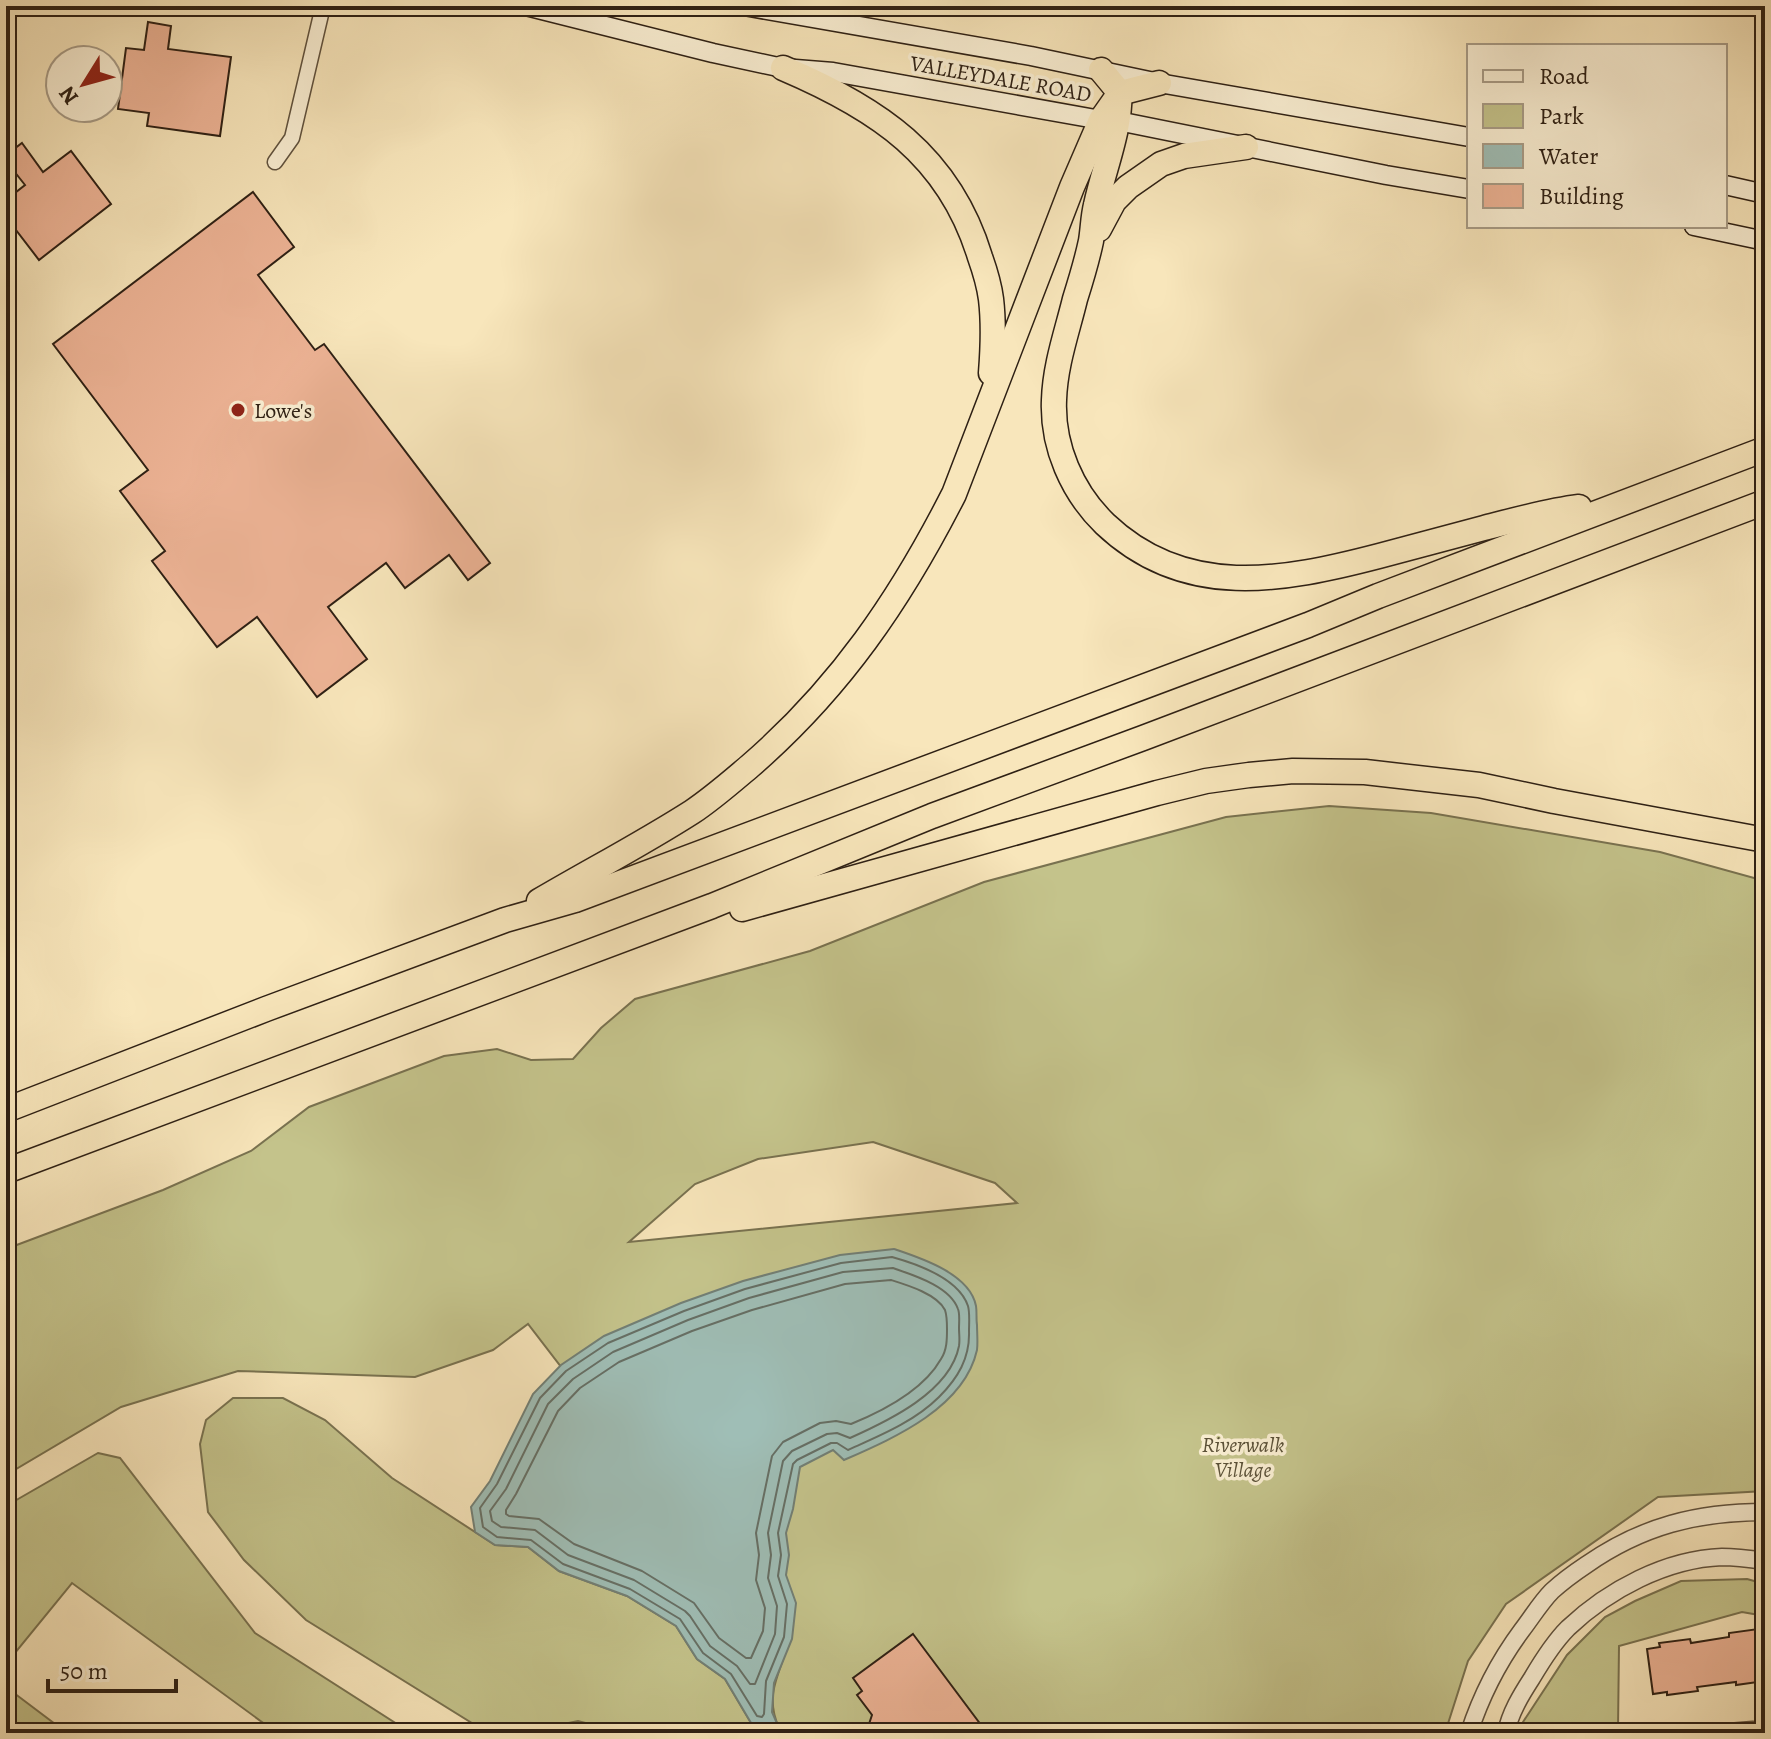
<svg xmlns="http://www.w3.org/2000/svg" width="1771" height="1739" font-family="Alegreya,serif">
<rect width="100%" height="100%" fill="#f8e6bb"/>
<filter id="stains"><feTurbulence type="fractalNoise" baseFrequency=".0025" numOctaves="4"/><feColorMatrix values="0 0 0 0 .2 0 0 0 0 .09 0 0 0 0 .02 0 0 0 .5 -.17"/></filter>
<radialGradient id="worn" r=".72"><stop offset=".6" stop-color="#630" stop-opacity="0"/><stop offset="1" stop-color="#630" stop-opacity=".3"/></radialGradient>
<!-- green -->
<g fill="#c4c38b" stroke="#797250" stroke-width="2" fill-rule="evenodd">
<path d="M1329,806l102,7 229,39 105,29v610l-107,6 -152,107 -38,57 -23,72h-654l-12,-5c-12,-27 -5,-44 5,-71l-256,-333 -35,26 -78,27 -177,-6 -117,36 -115,68v-226l157,-59 88,-39 58,-44 135,-51 53,-7 34,11 42,-1 28,-31 34,-29 175,-48 174,-69 242,-65zM873,1142l122,41 22,20 -388,39 66,-58 63,-25z"/>
<polygon points="233,1398 283,1398 325,1420 392,1478 495,1545 528,1547 559,1571 627,1596 676,1626 697,1659 725,1679 757,1733 624,1733 578,1721 520,1733 488,1733 306,1620 244,1560 208,1512 200,1444 206,1420"/>
<polygon points="98,1453 120,1458 255,1633 411,1733 277,1733 72,1583 6,1664 6,1506"/>
<polygon points="1747,1579 1765,1584 1765,1616 1742,1612 1619,1646 1618,1730 1619,1733 1523,1733 1523,1722 1567,1655 1605,1617 1635,1601 1681,1581"/>
<polygon points="6,1687 67,1733 6,1733"/>
</g>
<!-- water -->
<path fill="#9fbeb6" stroke="#727f75" stroke-width="2" d="M894,1249c27,9 76,25 82,57 1,6 0,13 1,19 0,8 1,17 0,25 -13,58 -83,88 -133,110l-11,-10 -33,17 -7,42 -7,24 3,22 -3,20 10,28 -4,36 -18,44 -2,29 7,16 12,5h-34l-32,-54 -28,-20 -21,-33 -49,-30 -68,-25 -31,-24 -33,-2 -20,-13 -4,-25 19,-26 43,-87 28,-29 43,-29 77,-33 62,-22 97,-26z"/>
<g fill="none" stroke-linecap="round" stroke-linejoin="round">
<!-- shore -->
<g stroke="#666f65" stroke-width="2">
<path d="M892,1257c25,7 67,22 76,49 2,7 1,18 1,25 1,27 -11,47 -30,66 -25,25 -60,39 -91,53l-11,-7h-6l-34,17 -4,4 -15,69 3,22 -3,21 9,28 -3,33 -18,44 -2,33 -2,3 -5,-1 -26,-42 -28,-21 -23,-34 -50,-30 -67,-25 -32,-24 -34,-3 -14,-10 -3,-19 17,-24 43,-86 26,-27 42,-28 76,-32 61,-22 96,-26z"/>
<path d="M893,1268c20,7 57,18 65,41 2,5 1,13 1,19 0,6 1,12 0,18 -9,46 -71,75 -109,92l-13,-5 -10,1 -35,17 -9,10 -15,72 3,22 -3,23 9,28 -2,28 -20,50h-5l-13,-18 -27,-20 -20,-30 -5,-5 -51,-31 -66,-25 -33,-25 -34,-3 -9,-6 -2,-10 16,-22 42,-85 25,-25 40,-27 75,-32 61,-22 94,-26z"/>
<path d="M891,1280c16,5 46,14 54,30 2,6 2,13 2,19 0,10 0,21 -6,30 -18,32 -58,52 -90,65l-15,-3 -16,2 -37,19 -11,14 -16,77 3,22 -3,25 9,28 -2,23 -12,27h-5l-27,-20 -25,-35 -52,-32 -68,-27 -35,-25 -30,-3 -3,-2v-4l10,-16 42,-83 22,-23 39,-26 73,-31 60,-21 93,-26z"/>
</g>
</g>
<!-- building -->
<g fill="#edb395" stroke="#2e2014" stroke-width="2">
<polygon points="148,22 171,26 168,49 231,57 220,136 147,126 149,113 118,109 126,48 144,50"/>
<polygon points="22,143 43,172 71,151 111,204 39,260 6,217 6,200 25,185 6,161 6,155"/>
<polygon points="253,192 294,247 258,275 315,350 324,344 490,563 468,580 449,555 405,588 386,563 328,607 367,659 317,697 257,617 217,647 152,561 165,551 120,491 148,470 53,344"/>
<polygon points="1758,1629 1759,1633 1765,1632 1765,1681 1736,1685 1736,1682 1697,1687 1698,1691 1667,1695 1667,1692 1653,1694 1647,1649 1660,1647 1659,1643 1690,1639 1691,1643 1729,1637 1729,1633"/>
<polygon points="913,1634 987,1733 876,1733 869,1724 872,1715 857,1695 862,1691 853,1678"/>
</g>
<g fill="none" stroke-linecap="round" stroke-linejoin="round">
<defs>
<g id="minor">
<polyline points="275,162 292,138 323,6"/>
<polyline points="1704,1733 1753,1729 1756,1733"/>
</g>
<g id="tertiary">
<path d="M1469,1733c12,-37 30,-72 53,-103 10,-13 19,-28 30,-39 11,-10 22,-18 34,-26 56,-39 111,-53 179,-53"/>
<path d="M1506,1733c4,-20 15,-38 26,-55 10,-17 22,-36 36,-50 40,-38 98,-69 154,-71 14,0 29,2 43,4"/>
</g>
<g id="secondary">
<polyline points="526,6 713,53 783,68 833,72 1101,120 1118,121 1386,175 1469,189"/>
<polyline points="744,6 1031,56 1159,83 1469,137"/>
<polyline points="1725,185 1765,194"/>
<polyline points="1694,226 1765,241"/>
</g>
<g id="motorway">
<path d="M783,68c94,40 166,87 197,189 5,14 9,27 11,42 3,25 2,49 0,74"/>
<path d="M1101,70l19,23c-1,10 -1,20 -3,30 -5,28 -15,54 -21,82 -3,12 -3,24 -5,36 -4,19 -10,39 -16,58 -8,33 -20,66 -21,101 -2,46 18,92 51,124 80,76 178,57 274,32 35,-9 70,-19 105,-28 31,-8 63,-17 95,-21"/>
<polyline points="1099,229 1114,201 1128,187 1161,164 1184,156 1246,147"/>
<path d="M539,901c51,-30 103,-57 153,-89 21,-14 39,-30 58,-46 90,-78 150,-166 204,-272l118,-307 29,-67 19,-27 39,-10"/>
<polyline points="742,909 1157,793 1206,781 1249,775 1293,771 1365,772 1479,785 1554,801 1765,840"/>
<polyline points="6,1110 266,1009 505,920 575,900 1308,625 1378,596 1765,449"/>
<polyline points="6,1171 712,906 932,816 1143,738 1765,502"/>
</g>
</defs>
<!-- minor casing -->
<use href="#minor" stroke="#60523e" stroke-width="17"/>
<!-- tertiary casing -->
<use href="#tertiary" stroke="#60523e" stroke-width="19"/>
<!-- secondary casing -->
<use href="#secondary" stroke="#2e2014" stroke-width="21"/>
<!-- motorway casing -->
<use href="#motorway" stroke="#2e2014" stroke-width="27"/>
<!-- minor -->
<use href="#minor" stroke="#faefd3" stroke-width="14"/>
<!-- tertiary -->
<use href="#tertiary" stroke="#faefd3" stroke-width="16"/>
<!-- secondary -->
<use href="#secondary" stroke="#faefd3" stroke-width="18"/>
<!-- motorway -->
<use href="#motorway" stroke="#f8e6bb" stroke-width="24"/>
</g>
<!-- markers -->
<circle fill="#8f2418" stroke="#faefd3" stroke-width="3" cx="238" cy="410" r="8"/>
<g text-anchor="middle" stroke-width="7" stroke-linejoin="round" paint-order="stroke">
<!-- street labels -->
<g font-size="22" fill="#2e2014" stroke="#faefd3">
<text transform="translate(1001 78) rotate(10)" y="8">VALLEYDALE ROAD</text>
</g>
<!-- poi labels -->
<g font-size="22" fill="#2e2014" stroke="#faefd3" text-anchor="start">
<text x="254" y="418">Lowe's</text>
</g>
<!-- park labels -->
<g font-size="22" font-style="italic" fill="#5b5138" stroke="#faefd3">
<text x="1243" y="1452">Riverwalk<tspan x="1243" dy="25">Village</tspan></text>
</g>
</g>
<!-- margin -->
<rect width="1771" height="1739" fill="none" stroke="#f8e6bb" stroke-width="32"/>
<rect x="8" y="8" width="1755" height="1723" fill="none" stroke="#2e2014" stroke-width="4"/>
<rect x="16" y="16" width="1739" height="1707" fill="none" stroke="#2e2014" stroke-width="2"/>
<!-- legend -->
<rect x="1467" y="44" width="260" height="184" fill="#faefd3" stroke="#a89c87" stroke-width="2"/>
<rect x="1483" y="70" width="40" height="12" fill="#faefd3" stroke="#a89c87" stroke-width="2"/>
<text x="1539" y="84" font-size="24" fill="#2e2014">Road</text>
<rect x="1483" y="104" width="40" height="24" fill="#c4c38b" stroke="#a89c87" stroke-width="2"/>
<text x="1539" y="124" font-size="24" fill="#2e2014">Park</text>
<rect x="1483" y="144" width="40" height="24" fill="#9fbeb6" stroke="#a89c87" stroke-width="2"/>
<text x="1539" y="164" font-size="24" fill="#2e2014">Water</text>
<rect x="1483" y="184" width="40" height="24" fill="#edb395" stroke="#a89c87" stroke-width="2"/>
<text x="1539" y="204" font-size="24" fill="#2e2014">Building</text>
<!-- north arrow -->
<g transform="translate(84 84) rotate(233)"><circle r="38" fill="#faefd3" stroke="#a89c87" stroke-width="2"/>
<path d="M0-6L14 30L0 20L-14 30Z" fill="#8f2418"/>
<text y="-12" font-size="22" font-weight="bold" text-anchor="middle" fill="#2e2014">N</text>
</g>
<!-- scale -->
<path d="M48 1679v12h128v-12" fill="none" stroke="#2e2014" stroke-width="4"/>
<text x="60" y="1679" font-size="24" fill="#2e2014" stroke="#faefd3" stroke-width="6" paint-order="stroke">50 m</text>
<rect width="100%" height="100%" filter="url(#stains)"/>
<rect width="100%" height="100%" fill="url(#worn)"/>
</svg>
